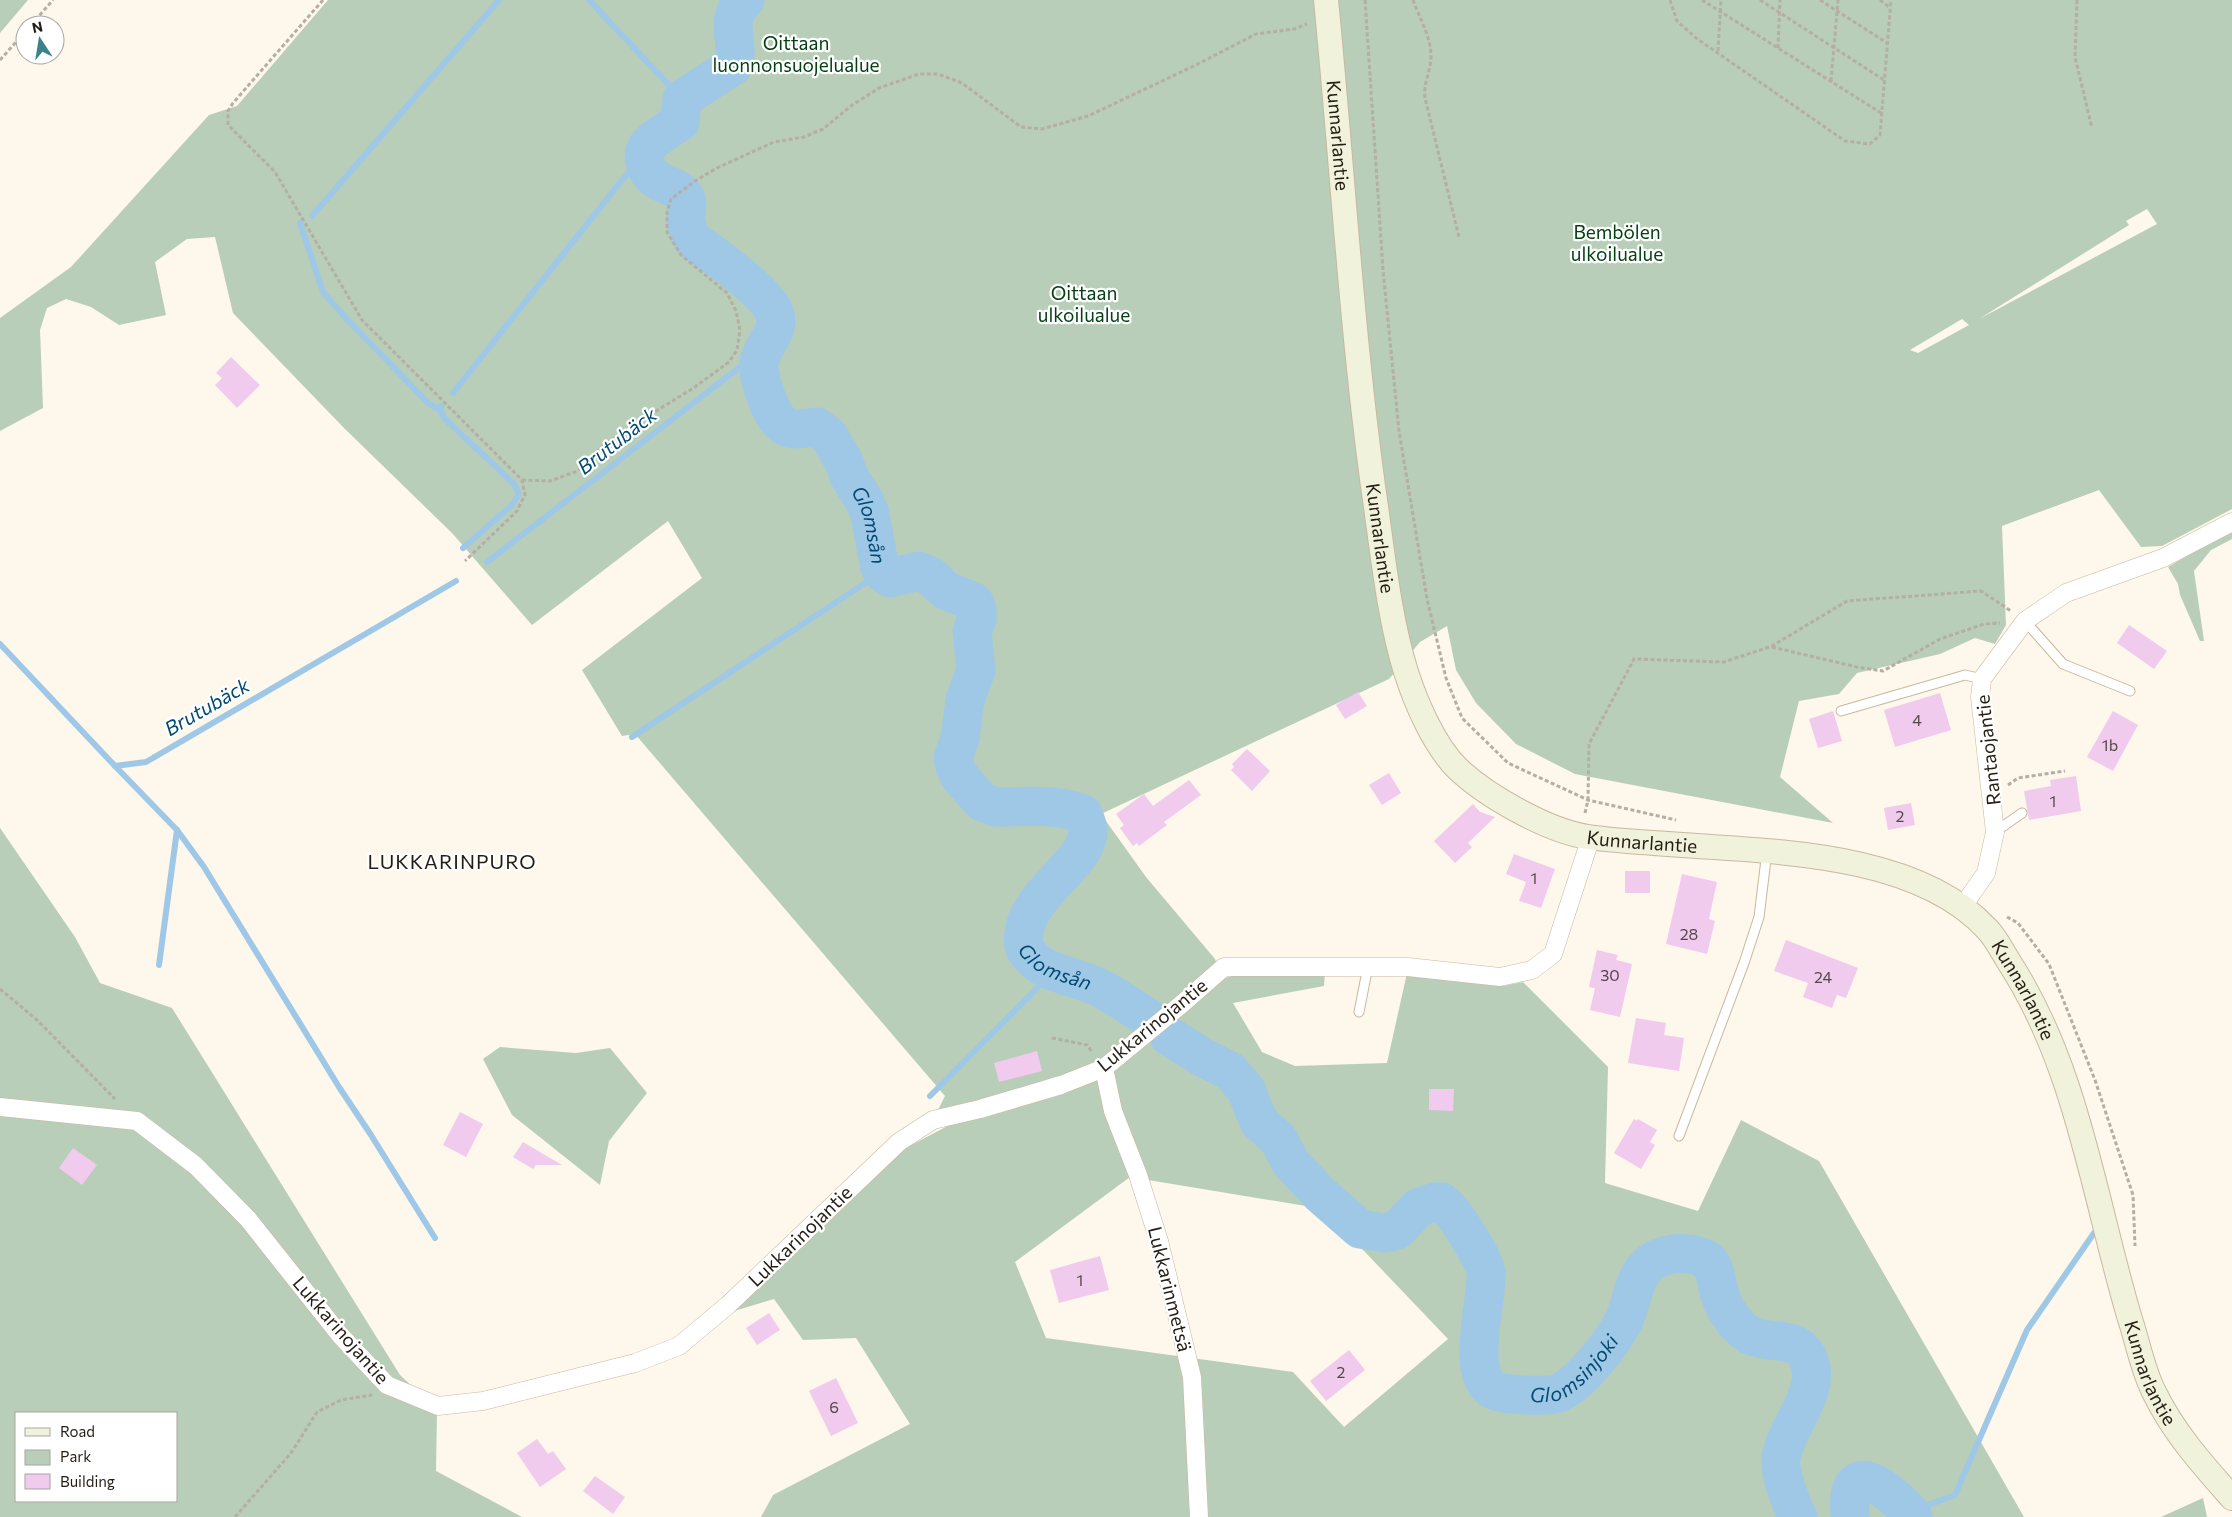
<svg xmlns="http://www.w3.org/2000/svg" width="2232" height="1517" font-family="Commissioner,sans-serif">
<rect width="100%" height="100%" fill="#fef7ec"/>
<!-- green -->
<g fill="#b8ceb9" fill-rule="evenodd">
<polygon points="0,0 28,0 0,33"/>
<path d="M328,0h1904v509l-70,37 -21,1 -42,-57 -97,36 4,99 -11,19 -20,-6 -35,16 -83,19 -18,21 -40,7 -19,76 53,46 -258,-49 -59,-30 -40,-41 -20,-33 -9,-44 -27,16 -31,37 -288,135 45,63 69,82 7,20 31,-9 72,1 -1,15 -91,17 29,49 33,14 92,-3 20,-90 96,13 20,-4 85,85 -3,116 93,28 43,-91 78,41 205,356h-1263l12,-22 137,-71 -54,-86 -53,2 -29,-41 -40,12 168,-161 76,-40 -45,10 12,-24 -310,-362 -13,2 -40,-66 120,-92 -34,-57 -136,104 -80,-92 -108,-105 -111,-115 -18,-76 -28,2 -32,23 11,53 -47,10 -28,-18 -25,-8 -19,9 -7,22 3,78 -43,23v-113l71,-51 138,-152 28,-9zM2147,209l10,15 -178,95 150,-94 -3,-4zM707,252c14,6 59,44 66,58zM1962,319l7,6 -51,28 -8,-3zM1130,1177l194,32 124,130 -104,88 -51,-55 -247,-34 -31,-76z"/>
<polygon points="2232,530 2232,539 2211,550 2194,571 2204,641 2200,641 2180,595 2178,584 2168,567"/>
<path d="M0,828l75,109 25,46 72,25 228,367 37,35 -1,61 86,46h-522zM16,1413h160v88h-160z"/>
<polygon points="500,1047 576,1053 610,1048 647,1093 609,1141 600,1185 512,1115 483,1059"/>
<polygon points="2203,1498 2207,1517 2161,1517"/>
</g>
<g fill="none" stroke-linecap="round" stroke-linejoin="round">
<!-- stream -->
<g stroke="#9fc8e7" stroke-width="6">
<polyline points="589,0 682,99"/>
<polyline points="312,216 499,0"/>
<polyline points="300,223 323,292 343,315 429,404 439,409"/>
<polyline points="453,393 622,180 645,155"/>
<polyline points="441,406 439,409 445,419 514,484 519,494 513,504 463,548"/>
<polyline points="487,562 766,347"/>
<polyline points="0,644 115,766 146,762 456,581"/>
<polyline points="632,737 882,572"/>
<polyline points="115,766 177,830 159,965"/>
<polyline points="177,830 204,867 339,1087 371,1135 435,1238"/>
<polyline points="930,1096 1054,971"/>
<polyline points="1909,1512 1955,1495 2027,1330 2094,1233"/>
</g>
<!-- river -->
<g stroke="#9fc8e7" stroke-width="39">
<path id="s1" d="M745,0c-17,14 -11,31 -10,49 1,6 -1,11 -2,17l-51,33 -2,23c-9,6 -26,16 -32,23 -8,11 -2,28 8,34 10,7 22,8 29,18 4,6 0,16 1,23 0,8 4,15 8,21 20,14 71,50 80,71 8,19 -12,33 -15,50 -2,15 13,59 27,65 9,4 21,1 31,0l12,9 15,26 5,14 16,26 5,12 9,50 3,8 8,6 29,-7 13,6 13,13 29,12 3,7v10l-5,12 4,39 -11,30 -5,38 -7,20 2,9 5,10 21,24 14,6c30,0 60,-4 88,7 2,5 4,10 5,15 2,33 -60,64 -64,104 -1,6 -1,14 3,19 15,22 48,24 71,35 18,9 35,21 52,32"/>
<path id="s2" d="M1169,1036l33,21 28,14 16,19 13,32 19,17 13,24 29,31 40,35 25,4 12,-3 22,-23 16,-5h7c12,9 42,56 44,70 3,24 -25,112 13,120 10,3 51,5 60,1 22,-10 54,-51 65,-73 6,-13 8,-29 15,-43 13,-26 46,-28 69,-17 7,9 8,17 10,28 4,18 16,38 32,47 21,11 49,-2 59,26 12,32 -24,67 -28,97 -2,15 10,46 17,59"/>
<path d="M1850,1517c0,-9 -2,-23 3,-31 13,-20 52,20 60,31"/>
</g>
</g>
<!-- building -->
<g fill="#f0cbee">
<polygon points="231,357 260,385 237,408 215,385 222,378 216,373"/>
<polygon points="2129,625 2167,651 2154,669 2117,643"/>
<polygon points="1358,692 1367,706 1345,719 1336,705"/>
<polygon points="1940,693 1951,730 1895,747 1884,710"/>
<polygon points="1833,711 1842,741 1818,748 1809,719"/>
<polygon points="2113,711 2138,725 2113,771 2087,757"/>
<polygon points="1247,749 1270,771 1252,791 1231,770 1234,767 1232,764"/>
<polygon points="1389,773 1401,793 1382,805 1369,785"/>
<polygon points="2076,776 2081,811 2029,820 2024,791 2051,786 2050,780"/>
<polygon points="1189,780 1201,795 1164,822 1167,825 1139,846 1137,843 1133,846 1120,828 1124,825 1116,814 1144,794 1153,806"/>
<polygon points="1911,803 1915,825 1888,830 1884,808"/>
<polygon points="1473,804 1480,812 1495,817 1468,843 1472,847 1455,863 1434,841"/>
<polygon points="1514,854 1555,869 1541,908 1519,901 1526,882 1506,874"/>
<rect x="1625" y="871" width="25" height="22"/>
<polygon points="1682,874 1717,882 1709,919 1715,921 1707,954 1666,944"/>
<polygon points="1786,940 1858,968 1846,998 1837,995 1832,1008 1803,997 1808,983 1774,971"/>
<polygon points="1597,950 1618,955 1616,960 1632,964 1620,1017 1590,1010 1595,988 1589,987"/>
<polygon points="1636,1018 1666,1023 1664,1035 1684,1038 1679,1071 1628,1063"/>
<polygon points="1037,1051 1042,1071 999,1082 994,1063"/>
<polygon points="1429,1089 1454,1089 1453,1111 1429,1110"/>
<polygon points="460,1112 483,1124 466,1157 443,1145"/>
<polygon points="1634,1119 1637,1121 1638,1119 1657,1130 1650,1142 1655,1145 1641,1169 1614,1153"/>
<polygon points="523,1142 562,1165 536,1165 533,1169 513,1157"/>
<polygon points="73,1148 97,1165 82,1185 59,1168"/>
<polygon points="1100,1256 1109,1290 1059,1303 1050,1270"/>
<polygon points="769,1313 780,1330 757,1345 746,1328"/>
<polygon points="1349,1350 1365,1370 1326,1401 1310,1381"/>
<polygon points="836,1378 858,1423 831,1436 809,1391"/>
<polygon points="537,1439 548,1454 553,1451 566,1469 540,1487 517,1453"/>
<polygon points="595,1476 625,1497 613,1514 583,1491"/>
</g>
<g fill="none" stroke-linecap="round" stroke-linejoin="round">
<defs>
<g id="lane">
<polyline points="2025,621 2063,664 2130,691"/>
<polyline points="1841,711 1965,675 1982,679"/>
<polyline points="1995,832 2022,813"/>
<polyline points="1359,1012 1368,966"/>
<polyline points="1679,1136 1744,963 1759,917 1767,851"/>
</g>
<g id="street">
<polyline points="1963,906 1986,873 1995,832 1980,697 1982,679 2025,621 2066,593 2163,558 2232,522"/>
<polyline points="1104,1068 1113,1111 1138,1175 1159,1241 1192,1377 1199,1517"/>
<polyline points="0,1107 137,1121 196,1166 248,1219 340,1335 387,1385 438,1406 483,1401 635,1363 679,1346 728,1305 899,1142 933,1120 980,1109 1061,1085 1104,1068 1183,1003 1224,967 1408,967 1500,977 1532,970 1553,954 1591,837"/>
</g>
<g id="secondary">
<path id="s3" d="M1326,0c16,162 25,325 47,486 9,60 15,128 33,186 10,31 28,73 51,96 29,28 91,63 131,69 36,5 73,6 109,9 92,6 224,11 290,83 9,9 15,22 22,33 69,106 85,237 121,357 8,24 13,53 25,75 19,39 48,71 77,104"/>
</g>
</defs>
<!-- lane casing -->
<use href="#lane" stroke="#c9b89f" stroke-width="11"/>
<!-- street casing -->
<use href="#street" stroke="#c9b89f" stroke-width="19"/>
<!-- secondary casing -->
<use href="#secondary" stroke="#c9b89f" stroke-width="26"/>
<!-- path -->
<g stroke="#b4aea3" stroke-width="3" stroke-dasharray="4 2.5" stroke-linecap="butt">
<polyline points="323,0 233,103 228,111 228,125 275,172 362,320 522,480 525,495 517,511 465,561"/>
<polyline points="1365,0 1383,270 1399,431 1427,599 1446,678 1462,718 1508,763 1588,800 1676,820"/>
<path d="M1413,0c6,17 18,37 18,56 0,15 -8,27 -6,42l34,139"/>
<polyline points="1670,0 1677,21 1696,38 1845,141 1870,144 1880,135 1891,0"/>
<polyline points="1702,0 1881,113"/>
<polyline points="1760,0 1884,80"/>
<polyline points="1820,0 1887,43"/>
<polyline points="1880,0 1889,7"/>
<polyline points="2077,0 2075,57 2092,128"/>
<polyline points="31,25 53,0"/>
<polyline points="1778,48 1780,0"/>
<polyline points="1718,51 1721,0"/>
<polyline points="0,60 25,32"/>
<polyline points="1831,81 1838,0"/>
<polyline points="522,480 550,481 578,471 601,448 625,430 692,389 729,362 737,350 740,330 736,311 727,293 681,255 667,232 667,212 671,199 695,181 717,168 774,142 804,137 823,129 851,106 879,88 919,74 938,74 962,83 1021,127 1042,129 1088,116 1196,65 1256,34 1294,29 1307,24"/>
<polyline points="1772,647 1857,667 1883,671 1940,639 1984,624 2000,623"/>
<polyline points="2008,785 2018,778 2065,771"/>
<polyline points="1585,813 1588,800 1589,744 1634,659 1724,662 1772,646 1847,601 1981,591 2011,611"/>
<polyline points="2007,917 2018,923 2049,964 2095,1080 2133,1195 2135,1246"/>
<polyline points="0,989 37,1020 115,1099"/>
<polyline points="1052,1038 1087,1045 1092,1052"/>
<polyline points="235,1517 291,1453 317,1412 341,1400 372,1395"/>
</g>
<!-- lane -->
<use href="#lane" stroke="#fff" stroke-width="9"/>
<!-- street -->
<use href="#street" stroke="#fff" stroke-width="18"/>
<!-- secondary -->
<use href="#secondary" stroke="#f1f2dc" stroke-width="24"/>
</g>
<g text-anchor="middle" stroke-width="4.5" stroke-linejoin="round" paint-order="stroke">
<!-- number labels -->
<g font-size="16" fill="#56484a">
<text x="1917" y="726">4</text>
<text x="2110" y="751">1b</text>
<text x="2053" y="807">1</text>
<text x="1900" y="822">2</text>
<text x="1534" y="884">1</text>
<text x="1689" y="940">28</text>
<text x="1610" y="981">30</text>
<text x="1823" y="983">24</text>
<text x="1080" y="1286">1</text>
<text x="1341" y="1378">2</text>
<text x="834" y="1413">6</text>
</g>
<!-- park labels -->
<g font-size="19" fill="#044014" stroke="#fff">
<text x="796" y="50">Oittaan<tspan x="796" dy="22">luonnonsuojelualue</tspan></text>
<text x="1617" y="239">Bembölen<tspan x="1617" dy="22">ulkoilualue</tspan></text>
<text x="1084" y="300">Oittaan<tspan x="1084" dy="22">ulkoilualue</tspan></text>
</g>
<!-- street labels -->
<g font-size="19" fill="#231d13" stroke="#fff">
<text dy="7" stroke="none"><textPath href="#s3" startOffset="136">Kunnarlantie</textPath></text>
<text dy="7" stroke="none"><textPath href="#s3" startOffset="541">Kunnarlantie</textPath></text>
<text transform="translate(1988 750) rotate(-96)" y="7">Rantaojantie</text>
<text dy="7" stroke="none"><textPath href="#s3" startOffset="991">Kunnarlantie</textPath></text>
<text dy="7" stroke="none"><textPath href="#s3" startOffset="1426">Kunnarlantie</textPath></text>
<text transform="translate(1152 1025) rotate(-39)" y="7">Lukkarinojantie</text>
<text transform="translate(800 1236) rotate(-44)" y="7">Lukkarinojantie</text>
<text transform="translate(1170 1289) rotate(76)" y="7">Lukkarinmetsä</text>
<text transform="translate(341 1330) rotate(49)" y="7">Lukkarinojantie</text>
<text dy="7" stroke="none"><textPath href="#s3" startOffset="1831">Kunnarlantie</textPath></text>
</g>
<!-- water labels -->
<g font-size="20" font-style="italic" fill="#014a72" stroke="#fff">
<text transform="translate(617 441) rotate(-38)" y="7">Brutubäck</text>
<text dy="7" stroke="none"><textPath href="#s1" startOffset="692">Glomsån</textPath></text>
<text transform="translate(207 707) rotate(-30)" y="7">Brutubäck</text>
<text dy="7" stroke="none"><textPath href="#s1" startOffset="1355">Glomsån</textPath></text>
<text dy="7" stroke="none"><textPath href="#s2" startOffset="669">Glomsinjoki</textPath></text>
</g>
<!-- neighbourhood labels -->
<g font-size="20" letter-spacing="1" fill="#231d13" stroke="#fff">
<text x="452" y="869">LUKKARINPURO</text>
</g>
</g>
<!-- legend -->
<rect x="15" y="1412" width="162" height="90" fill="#ffffff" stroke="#a7a5a1"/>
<rect x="25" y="1428" width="25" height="8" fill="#f1f2dc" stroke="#a7a5a1"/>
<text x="60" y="1437" font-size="15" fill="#231d13">Road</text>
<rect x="25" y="1450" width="25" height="15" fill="#b8ceb9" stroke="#a7a5a1"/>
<text x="60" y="1462" font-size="15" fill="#231d13">Park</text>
<rect x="25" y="1474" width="25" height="15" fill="#f0cbee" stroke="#a7a5a1"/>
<text x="60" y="1487" font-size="15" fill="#231d13">Building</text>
<!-- north arrow -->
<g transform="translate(40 40) rotate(348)"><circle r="24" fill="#ffffff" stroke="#a7a5a1"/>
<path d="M0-4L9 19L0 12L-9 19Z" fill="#3c828d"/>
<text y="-8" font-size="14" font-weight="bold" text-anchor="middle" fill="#231d13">N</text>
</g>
</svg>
